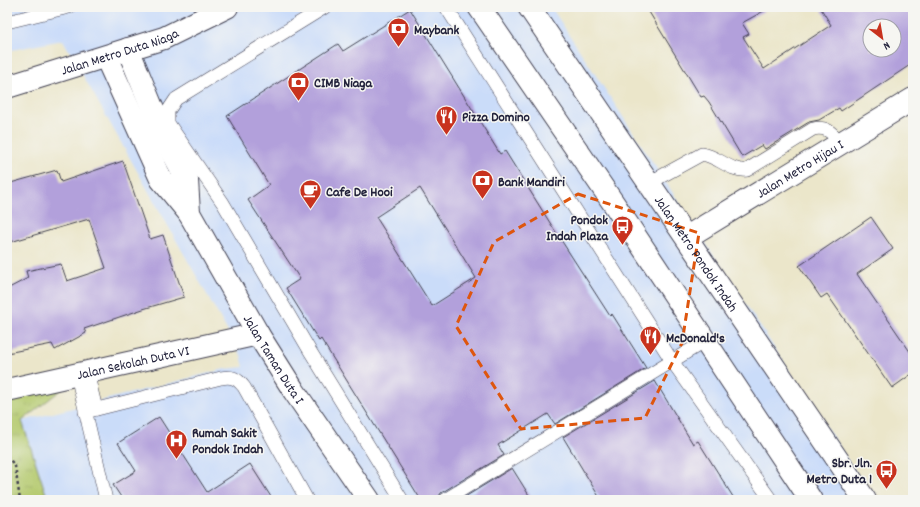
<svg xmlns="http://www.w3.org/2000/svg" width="920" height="507" font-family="Dekko,sans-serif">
<defs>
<pattern id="park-tufts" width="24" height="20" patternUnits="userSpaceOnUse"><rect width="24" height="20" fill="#b5ca6f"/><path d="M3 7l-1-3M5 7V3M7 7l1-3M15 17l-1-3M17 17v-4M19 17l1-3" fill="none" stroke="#9bad61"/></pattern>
</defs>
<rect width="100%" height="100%" fill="#f6f6f2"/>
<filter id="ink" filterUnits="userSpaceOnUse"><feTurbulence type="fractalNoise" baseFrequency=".025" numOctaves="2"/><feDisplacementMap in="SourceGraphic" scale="8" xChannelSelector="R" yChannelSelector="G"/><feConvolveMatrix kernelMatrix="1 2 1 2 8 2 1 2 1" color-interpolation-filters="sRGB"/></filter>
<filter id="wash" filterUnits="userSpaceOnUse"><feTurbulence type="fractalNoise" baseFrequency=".012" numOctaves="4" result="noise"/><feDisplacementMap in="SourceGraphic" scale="16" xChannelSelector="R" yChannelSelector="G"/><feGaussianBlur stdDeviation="0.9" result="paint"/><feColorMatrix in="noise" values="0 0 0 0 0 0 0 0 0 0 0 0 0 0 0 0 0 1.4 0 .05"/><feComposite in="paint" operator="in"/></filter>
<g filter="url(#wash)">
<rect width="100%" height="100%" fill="#ebe6ca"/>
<!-- built -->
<polygon fill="#cadcf9" points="7,7 551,7 874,500 48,500 22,421 225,369 244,367 241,355 236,346 63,40 7,51"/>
<!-- park -->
<polygon fill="url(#park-tufts)" stroke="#6c7655" points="77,377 22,421 48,500 7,500 7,392"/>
<g id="blocks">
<!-- building -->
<g fill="#b2a0db" fill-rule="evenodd">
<path d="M646,7h125l-29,16 7,11 -6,3 21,32 67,-44 -11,-18h93v56l-72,48 -2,-3 -20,12 -10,2 -44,27 -3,-4 -20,12 -33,-55 -5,-6 -3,1zM870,26h24v24h-24z"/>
<path d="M410,9l90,145 5,-3 47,75 58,90 2,-2 34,54 -91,56 -7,-10 -50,31 6,10 -63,38 -4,7h-16l-100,-161 -2,2 -33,-53 14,-9 -52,-79 21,-15 -42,-69 111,-72 5,7zM420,188l56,90 -44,28 -56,-89z"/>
<polygon points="123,161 150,239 163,235 184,297 143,309 84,329 86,333 55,350 52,344 7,353 7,289 28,278 26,271 61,264 67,281 106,268 89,219 7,243 7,184 57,170 61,182"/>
<polygon points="871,217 893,249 857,274 913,356 913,373 892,388 827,294 821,298 799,266"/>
<polygon points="655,381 693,444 698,441 735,500 601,500 563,437"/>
<polygon points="159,417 207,492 250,464 273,500 123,500 113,485 136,471 118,443"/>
<polygon points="512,468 532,500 460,500"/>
</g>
</g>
</g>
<g filter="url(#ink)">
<use href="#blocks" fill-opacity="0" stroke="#403f50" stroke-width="1"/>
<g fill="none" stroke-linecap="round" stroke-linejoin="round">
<defs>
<g id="service">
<polyline points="325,7 176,99 168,111 168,123 223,203 310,351 402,500"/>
<polyline points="446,7 672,361 771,500"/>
<polyline points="7,22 69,7"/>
<path d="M649,183l53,-29c16,2 28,18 45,16l66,-41c14,-3 19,4 28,14"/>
<polyline points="87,372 96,409"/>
<polyline points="77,375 106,500"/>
<path d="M85,412l136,-34c11,-2 16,0 23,9l63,113"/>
<polyline points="445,500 705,341"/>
</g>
<g id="minor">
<polyline points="128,49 163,134 187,180 189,213"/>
<path id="s1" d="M106,57l55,122 28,34 69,121 36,57 75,109"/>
<path id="s2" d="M7,87l157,-49 63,-31"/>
<path id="s3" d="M687,237l226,-138"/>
<path id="s4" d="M7,390l251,-56"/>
</g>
<g id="trunk">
<polyline points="479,7 614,204 811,500"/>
<path id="s5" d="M529,7l336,493"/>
</g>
</defs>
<!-- service casing -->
<use href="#service" stroke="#403f50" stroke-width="14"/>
<!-- minor casing -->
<use href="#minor" stroke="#403f50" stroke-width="24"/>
<!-- trunk casing -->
<use href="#trunk" stroke="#403f50" stroke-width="24"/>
<!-- path -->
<polyline stroke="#403f50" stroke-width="2.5" stroke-dasharray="3 3" stroke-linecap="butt" points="7,456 15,466 20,500"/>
<!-- service -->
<use href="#service" stroke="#fff" stroke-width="13"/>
<!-- minor -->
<use href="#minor" stroke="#fff" stroke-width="22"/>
<!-- trunk -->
<use href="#trunk" stroke="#fff" stroke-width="22"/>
</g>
</g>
<!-- marked area -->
<path fill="none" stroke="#de560e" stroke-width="3" stroke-dasharray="8 5" stroke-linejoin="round" d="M578,194l121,39 -17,110 -37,75 -124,11 -65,-103 38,-84z"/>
<!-- icons -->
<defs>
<symbol id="bank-pin" viewBox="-11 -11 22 30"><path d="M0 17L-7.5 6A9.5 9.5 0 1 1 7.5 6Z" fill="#c8321e" stroke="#f6f6f2"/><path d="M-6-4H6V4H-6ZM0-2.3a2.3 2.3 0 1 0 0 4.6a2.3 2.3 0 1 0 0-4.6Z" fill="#fff"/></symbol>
<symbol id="restaurant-pin" viewBox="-11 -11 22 30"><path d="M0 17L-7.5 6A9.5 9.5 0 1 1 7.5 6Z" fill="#c8321e" stroke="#f6f6f2"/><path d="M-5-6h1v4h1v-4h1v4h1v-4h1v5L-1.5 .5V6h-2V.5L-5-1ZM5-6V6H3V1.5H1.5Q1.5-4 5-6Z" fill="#fff"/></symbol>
<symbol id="cafe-pin" viewBox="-11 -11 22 30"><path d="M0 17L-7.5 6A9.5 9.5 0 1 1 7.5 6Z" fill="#c8321e" stroke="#f6f6f2"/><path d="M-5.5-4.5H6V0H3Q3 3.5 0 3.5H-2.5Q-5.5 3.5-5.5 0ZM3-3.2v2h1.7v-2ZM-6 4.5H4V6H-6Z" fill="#fff"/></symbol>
<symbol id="bus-pin" viewBox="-11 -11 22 30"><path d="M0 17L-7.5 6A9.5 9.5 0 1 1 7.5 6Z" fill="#c8321e" stroke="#f6f6f2"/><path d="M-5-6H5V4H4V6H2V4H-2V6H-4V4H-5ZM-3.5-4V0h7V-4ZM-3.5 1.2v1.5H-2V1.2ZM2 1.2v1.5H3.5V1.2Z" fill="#fff"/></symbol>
<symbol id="hospital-pin" viewBox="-11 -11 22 30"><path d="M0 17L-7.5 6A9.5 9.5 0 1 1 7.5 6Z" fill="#c8321e" stroke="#f6f6f2"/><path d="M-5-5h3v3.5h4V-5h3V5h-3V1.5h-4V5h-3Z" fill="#fff"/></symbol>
</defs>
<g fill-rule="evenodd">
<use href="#bank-pin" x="386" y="16" width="25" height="34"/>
<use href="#bank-pin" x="286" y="70" width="25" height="34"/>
<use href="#restaurant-pin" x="434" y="104" width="25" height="34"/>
<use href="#bank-pin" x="470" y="168" width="25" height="34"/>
<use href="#cafe-pin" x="298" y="178" width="25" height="34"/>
<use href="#bus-pin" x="610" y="214" width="25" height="34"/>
<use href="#restaurant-pin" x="638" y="324" width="25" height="34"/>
<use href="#hospital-pin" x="164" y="428" width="25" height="34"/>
<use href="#bus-pin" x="874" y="458" width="25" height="34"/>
</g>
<g text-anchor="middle" stroke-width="3" stroke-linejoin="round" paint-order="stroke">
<!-- poi labels -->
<g font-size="14" font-weight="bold" fill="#22223b" stroke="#f6f6f2" text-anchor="start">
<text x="414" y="34">Maybank</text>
<text x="314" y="87">CIMB Niaga</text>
<text x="462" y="121">Pizza Domino</text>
<text x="498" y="186">Bank Mandiri</text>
<text x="326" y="196">Cafe De Hooi</text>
<text x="608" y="224" text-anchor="end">Pondok<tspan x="608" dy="16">Indah Plaza</tspan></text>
<text x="666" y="342">McDonald's</text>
<text x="192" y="437">Rumah Sakit<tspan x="192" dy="16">Pondok Indah</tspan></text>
<text x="872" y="467" text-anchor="end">Sbr. Jln.<tspan x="872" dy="16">Metro Duta 1</tspan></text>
</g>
<!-- street labels -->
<g font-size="14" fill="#22223b" stroke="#f6f6f2">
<text dy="5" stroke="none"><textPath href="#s2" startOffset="118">Jalan Metro Duta Niaga</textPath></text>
<text dy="5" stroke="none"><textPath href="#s3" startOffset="132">Jalan Metro Hijau I</textPath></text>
<text dy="5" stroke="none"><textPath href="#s5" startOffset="298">Jalan Metro Pondok Indah</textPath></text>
<text dy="5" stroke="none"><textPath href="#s1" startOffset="347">Jalan Taman Duta I</textPath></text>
<text dy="5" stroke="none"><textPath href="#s4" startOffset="129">Jalan Sekolah Duta VI</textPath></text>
</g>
</g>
<!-- margin -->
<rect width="920" height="507" fill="none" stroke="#f6f6f2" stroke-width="24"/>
<!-- north arrow -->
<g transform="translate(882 38) rotate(149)"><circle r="19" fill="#f6f6f2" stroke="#a1a1a9"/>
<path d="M0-3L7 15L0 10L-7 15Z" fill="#c8321e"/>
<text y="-6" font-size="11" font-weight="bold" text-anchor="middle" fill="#22223b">N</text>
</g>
</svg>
